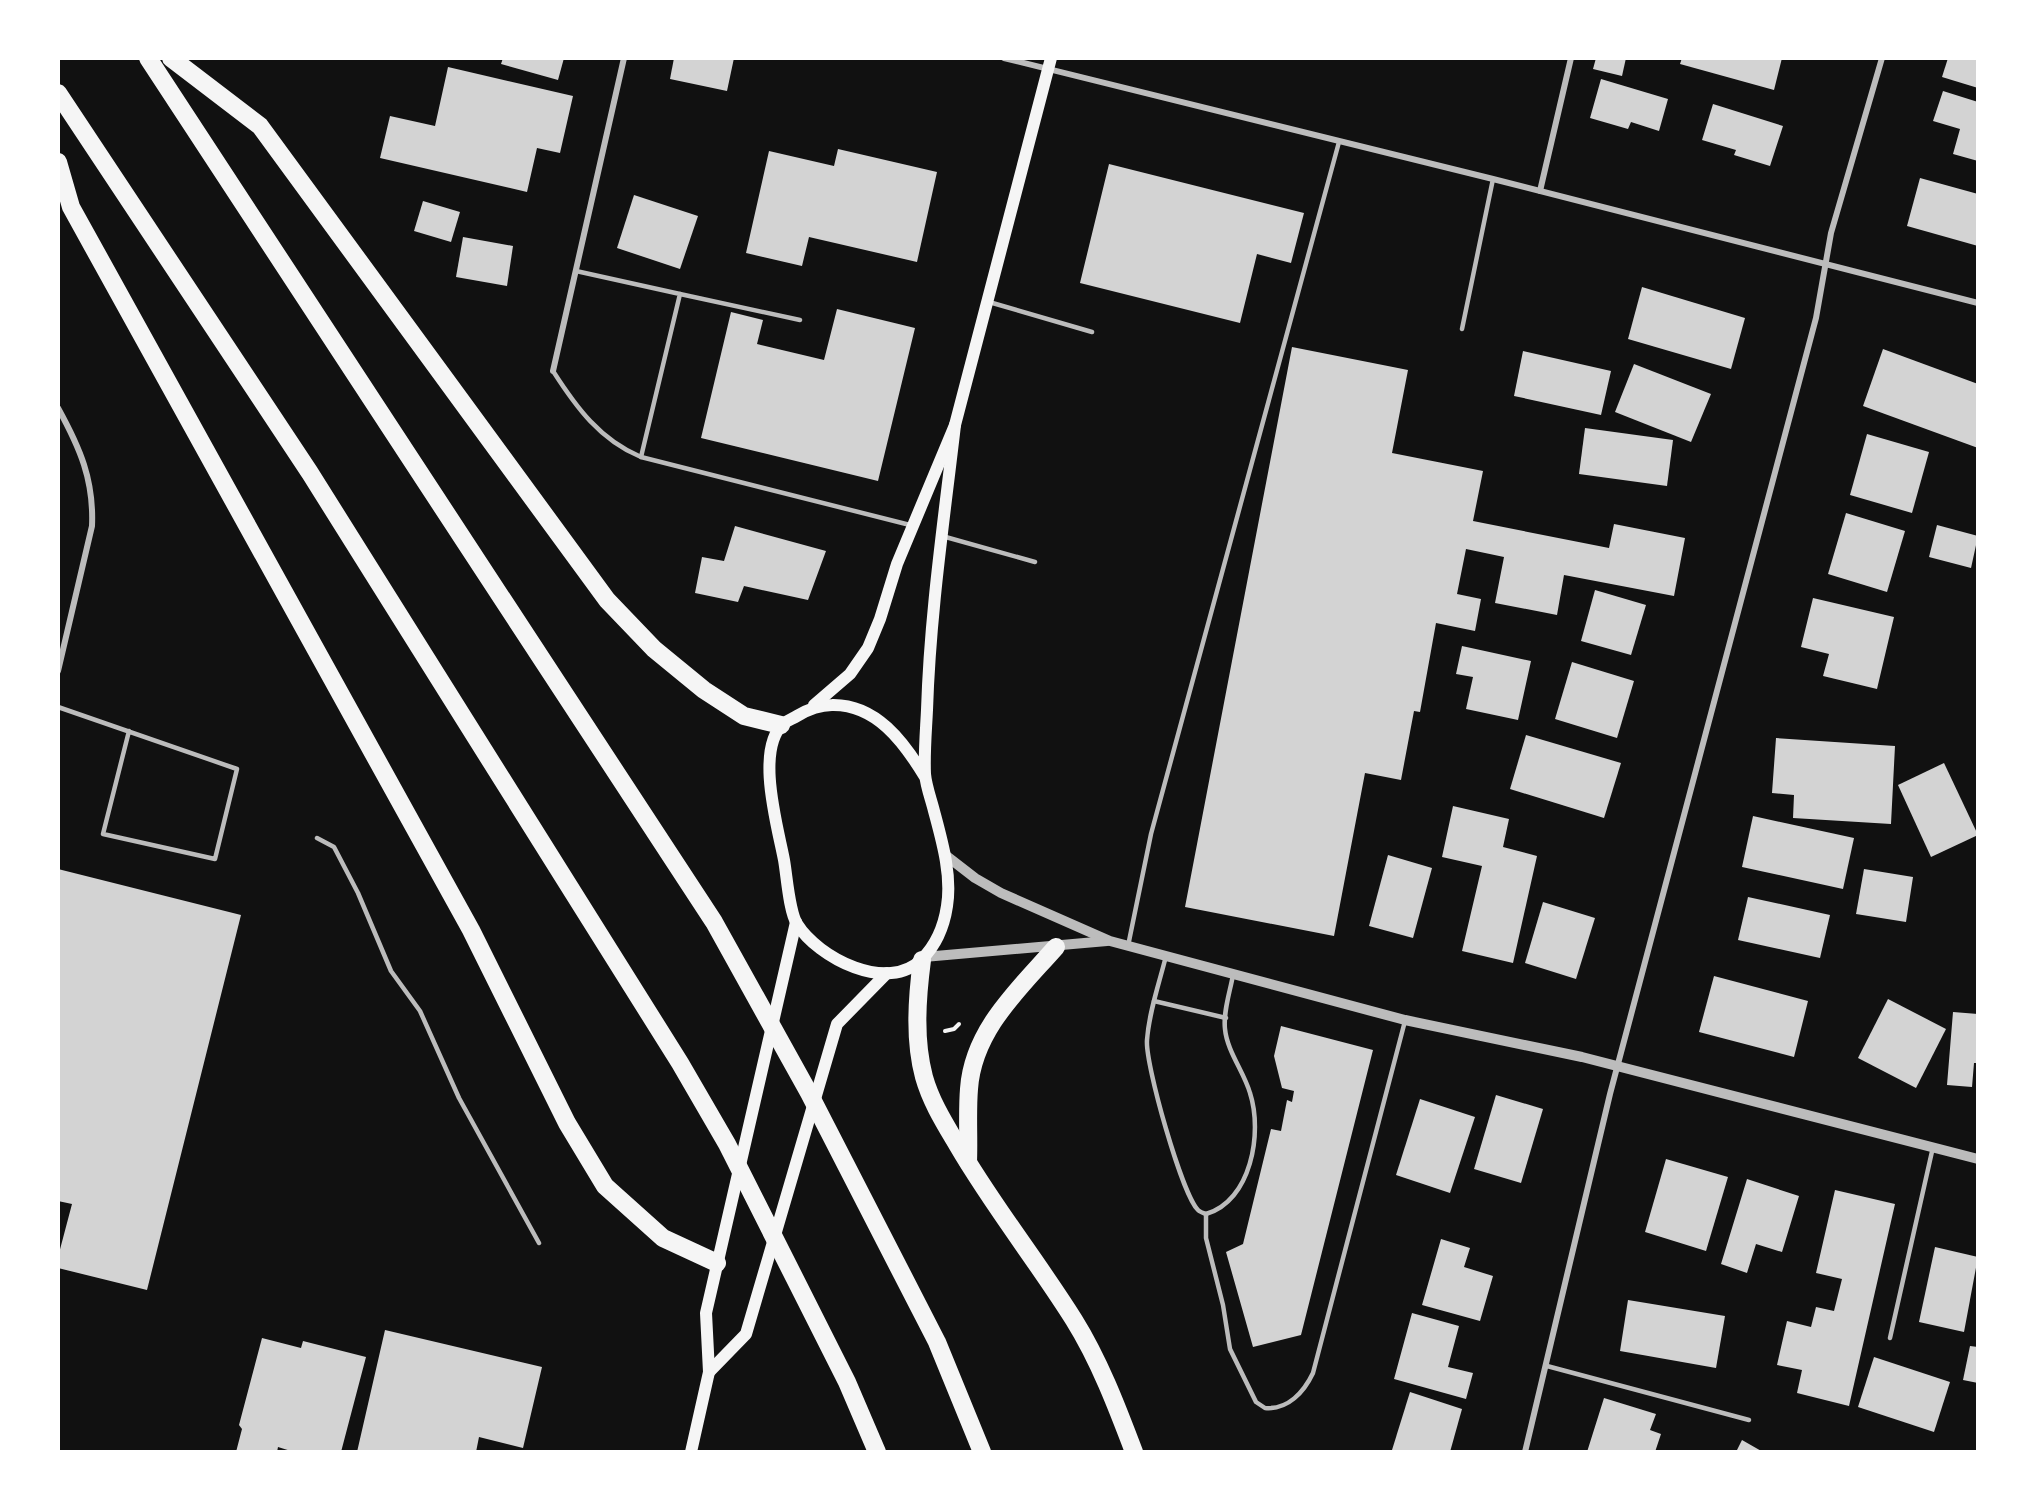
<svg xmlns="http://www.w3.org/2000/svg" width="2036" height="1510" font-family="'Libre Baskerville',serif">
<rect width="100%" height="100%" fill="#111"/>
<!-- building -->
<g fill="#d3d3d3">
<polygon points="503,58 564,58 558,80 501,64"/>
<polygon points="674,58 734,58 727,91 670,79"/>
<polygon points="1596,58 1626,58 1622,76 1593,69"/>
<polygon points="1682,58 1782,58 1774,90 1680,64"/>
<polygon points="1948,58 1978,58 1978,88 1942,77"/>
<polygon points="448,67 573,96 560,153 537,148 527,192 380,158 390,116 435,126"/>
<polygon points="1601,79 1668,99 1659,131 1631,122 1628,129 1590,118"/>
<polygon points="1943,91 1978,102 1978,161 1953,154 1960,129 1933,121"/>
<polygon points="1713,104 1783,126 1770,166 1734,155 1736,150 1702,140"/>
<polygon points="838,149 937,172 917,262 809,237 802,266 746,253 769,151 834,166"/>
<polygon points="1109,164 1304,213 1291,263 1257,254 1240,323 1080,283"/>
<polygon points="1920,178 1978,194 1978,246 1907,226"/>
<polygon points="634,195 698,216 680,269 617,248"/>
<polygon points="423,201 460,212 451,242 414,231"/>
<polygon points="463,237 513,246 507,286 456,277"/>
<polygon points="1642,287 1745,318 1731,369 1628,339"/>
<polygon points="837,309 915,328 878,481 701,438 731,312 763,320 757,344 824,360"/>
<polygon points="1292,347 1408,370 1392,453 1483,471 1473,521 1609,548 1614,524 1685,538 1674,596 1564,575 1557,615 1495,603 1504,557 1466,549 1457,594 1481,599 1475,631 1436,623 1420,712 1414,711 1401,780 1365,773 1334,936 1185,907"/>
<polygon points="1883,349 1978,384 1978,448 1863,406"/>
<polygon points="1523,351 1611,371 1601,415 1514,396"/>
<polygon points="1634,364 1711,394 1691,442 1615,412"/>
<polygon points="1585,428 1673,440 1667,486 1579,474"/>
<polygon points="1867,434 1929,452 1912,513 1850,495"/>
<polygon points="1846,513 1905,531 1887,592 1828,574"/>
<polygon points="1937,525 1978,536 1971,568 1929,557"/>
<polygon points="735,526 826,551 808,600 744,586 738,602 695,593 702,557 724,561"/>
<polygon points="1595,590 1646,605 1631,655 1581,641"/>
<polygon points="1813,598 1894,617 1877,689 1823,676 1829,654 1801,647"/>
<polygon points="1462,646 1531,661 1518,720 1466,709 1473,677 1456,674"/>
<polygon points="1572,662 1634,681 1617,738 1555,719"/>
<polygon points="1526,735 1621,763 1604,818 1510,789"/>
<polygon points="1776,738 1895,746 1891,824 1793,818 1794,795 1772,793"/>
<polygon points="1944,763 1978,835 1931,857 1898,785"/>
<polygon points="1453,806 1509,819 1503,847 1537,856 1513,963 1462,951 1482,866 1442,857"/>
<polygon points="1753,816 1854,838 1843,889 1742,867"/>
<polygon points="1388,855 1432,868 1413,938 1369,926"/>
<polygon points="58,869 241,915 147,1290 58,1268 58,1257 72,1204 58,1201"/>
<polygon points="1864,869 1913,877 1906,922 1856,914"/>
<polygon points="1748,897 1830,915 1820,958 1738,940"/>
<polygon points="1543,902 1595,918 1576,979 1525,963"/>
<polygon points="1714,976 1808,1001 1794,1057 1699,1032"/>
<polygon points="1888,999 1946,1029 1916,1088 1858,1058"/>
<polygon points="1953,1012 1978,1014 1978,1063 1974,1063 1972,1087 1947,1085"/>
<polygon points="1281,1026 1373,1050 1301,1335 1253,1347 1226,1252 1243,1244 1271,1129 1281,1131 1287,1100 1292,1102 1294,1091 1282,1088 1274,1056"/>
<polygon points="1496,1095 1543,1109 1521,1183 1474,1169"/>
<polygon points="1420,1099 1475,1117 1450,1193 1396,1175"/>
<polygon points="1666,1159 1728,1177 1706,1251 1645,1232"/>
<polygon points="1747,1179 1799,1196 1782,1252 1756,1244 1747,1273 1721,1264"/>
<polygon points="1835,1190 1895,1204 1849,1406 1797,1393 1802,1370 1777,1365 1787,1321 1811,1327 1816,1307 1834,1311 1842,1279 1816,1273"/>
<polygon points="1441,1239 1470,1248 1464,1267 1493,1276 1480,1321 1422,1305"/>
<polygon points="1935,1247 1978,1257 1964,1332 1919,1322"/>
<polygon points="1628,1300 1725,1316 1716,1368 1620,1351"/>
<polygon points="1412,1313 1459,1326 1448,1367 1473,1373 1466,1399 1394,1379"/>
<polygon points="385,1330 542,1367 523,1448 479,1437 476,1452 357,1452"/>
<polygon points="262,1338 301,1348 303,1341 366,1357 341,1452 294,1452 278,1447 277,1452 236,1452 242,1429 239,1425"/>
<polygon points="1970,1346 1978,1347 1978,1383 1963,1380"/>
<polygon points="1874,1357 1950,1382 1934,1432 1858,1407"/>
<polygon points="1410,1392 1462,1409 1450,1452 1392,1450"/>
<polygon points="1604,1398 1656,1414 1650,1430 1661,1434 1655,1452 1587,1452"/>
<polygon points="1742,1440 1763,1452 1736,1452"/>
</g>
<g fill="none" stroke-linecap="round" stroke-linejoin="round">
<!-- path -->
<polyline stroke="#f5f5f5" stroke-width="4" points="945,1031 954,1029 959,1024"/>
<!-- service -->
<g stroke="#bcbcbc" stroke-width="4.5">
<polyline points="576,271 680,294 641,457"/>
<polyline points="680,294 800,320"/>
<polyline points="989,302 1092,332"/>
<polyline points="1462,329 1493,179"/>
<path d="M553,371c23,36 47,69 88,86l269,68"/>
<polyline points="942,536 1035,562"/>
<polyline points="58,707 237,769 215,859 103,834 129,731"/>
<polyline points="317,838 334,847 358,893 391,971 420,1011 459,1098 539,1243"/>
<polyline points="1128,946 1151,834 1339,142"/>
<path d="M1166,956c-7,28 -17,56 -19,84 -2,24 35,154 51,170 2,2 5,3 8,4 45,-13 57,-81 44,-121 -6,-21 -23,-42 -25,-64 -2,-17 5,-37 8,-54"/>
<polyline points="1154,1001 1226,1018"/>
<path d="M1206,1214v24l17,67 7,44 26,53 9,6c23,2 39,-16 48,-35l92,-352"/>
<polyline points="1890,1338 1933,1147"/>
<polyline points="1547,1366 1749,1420"/>
</g>
<!-- minor -->
<g stroke="#bcbcbc" stroke-width="6">
<polyline points="1004,58 1493,179 1978,303"/>
<polyline points="1540,191 1571,58"/>
<polyline points="553,371 624,58"/>
<path d="M58,408c22,40 36,72 34,118l-34,145"/>
<polyline points="1525,1452 1610,1094 1816,318 1831,233 1882,58"/>
</g>
<!-- tertiary -->
<g stroke="#bcbcbc" stroke-width="10">
<polyline points="944,854 975,878 1001,893 1110,941 1405,1020 1582,1057 1978,1159"/>
<polyline points="924,957 1107,941"/>
</g>
<!-- secondary -->
<g stroke="#f5f5f5" stroke-width="12">
<polyline points="814,705 850,674 868,648 880,619 897,564 955,425 1051,58"/>
<path d="M925,777c-21,-35 -49,-73 -93,-72 -12,0 -25,5 -35,11 -5,3 -11,5 -14,8 -28,26 -5,104 1,136 3,17 5,51 13,64 21,34 91,70 125,35 15,-15 22,-33 25,-53 5,-31 -5,-65 -13,-95 -3,-12 -8,-25 -9,-37 -1,-21 1,-43 2,-64 3,-96 17,-190 28,-285"/>
<polyline points="709,1372 746,1334 837,1024 887,973"/>
<polyline points="691,1452 709,1372 706,1313 796,922"/>
</g>
<!-- motorway -->
<g stroke="#f5f5f5" stroke-width="18">
<polyline points="148,58 714,922 809,1093 937,1342 982,1452"/>
<polyline points="171,58 260,126 607,600 654,649 704,690 744,716 781,725"/>
<polyline points="58,93 310,473 680,1063 727,1144 847,1382 877,1452"/>
<polyline points="58,162 71,207 471,930 567,1123 605,1186 663,1238 717,1263"/>
<path d="M922,960c-5,38 -8,80 2,117 7,25 21,47 34,69 35,60 79,115 116,174 25,40 43,87 60,132"/>
<path d="M968,1162c1,-24 -1,-49 1,-73 4,-59 50,-100 87,-142"/>
</g>
</g>
<!-- border -->
<rect width="2036" height="1510" fill="none" stroke="#ffffff" stroke-width="120"/>
</svg>
